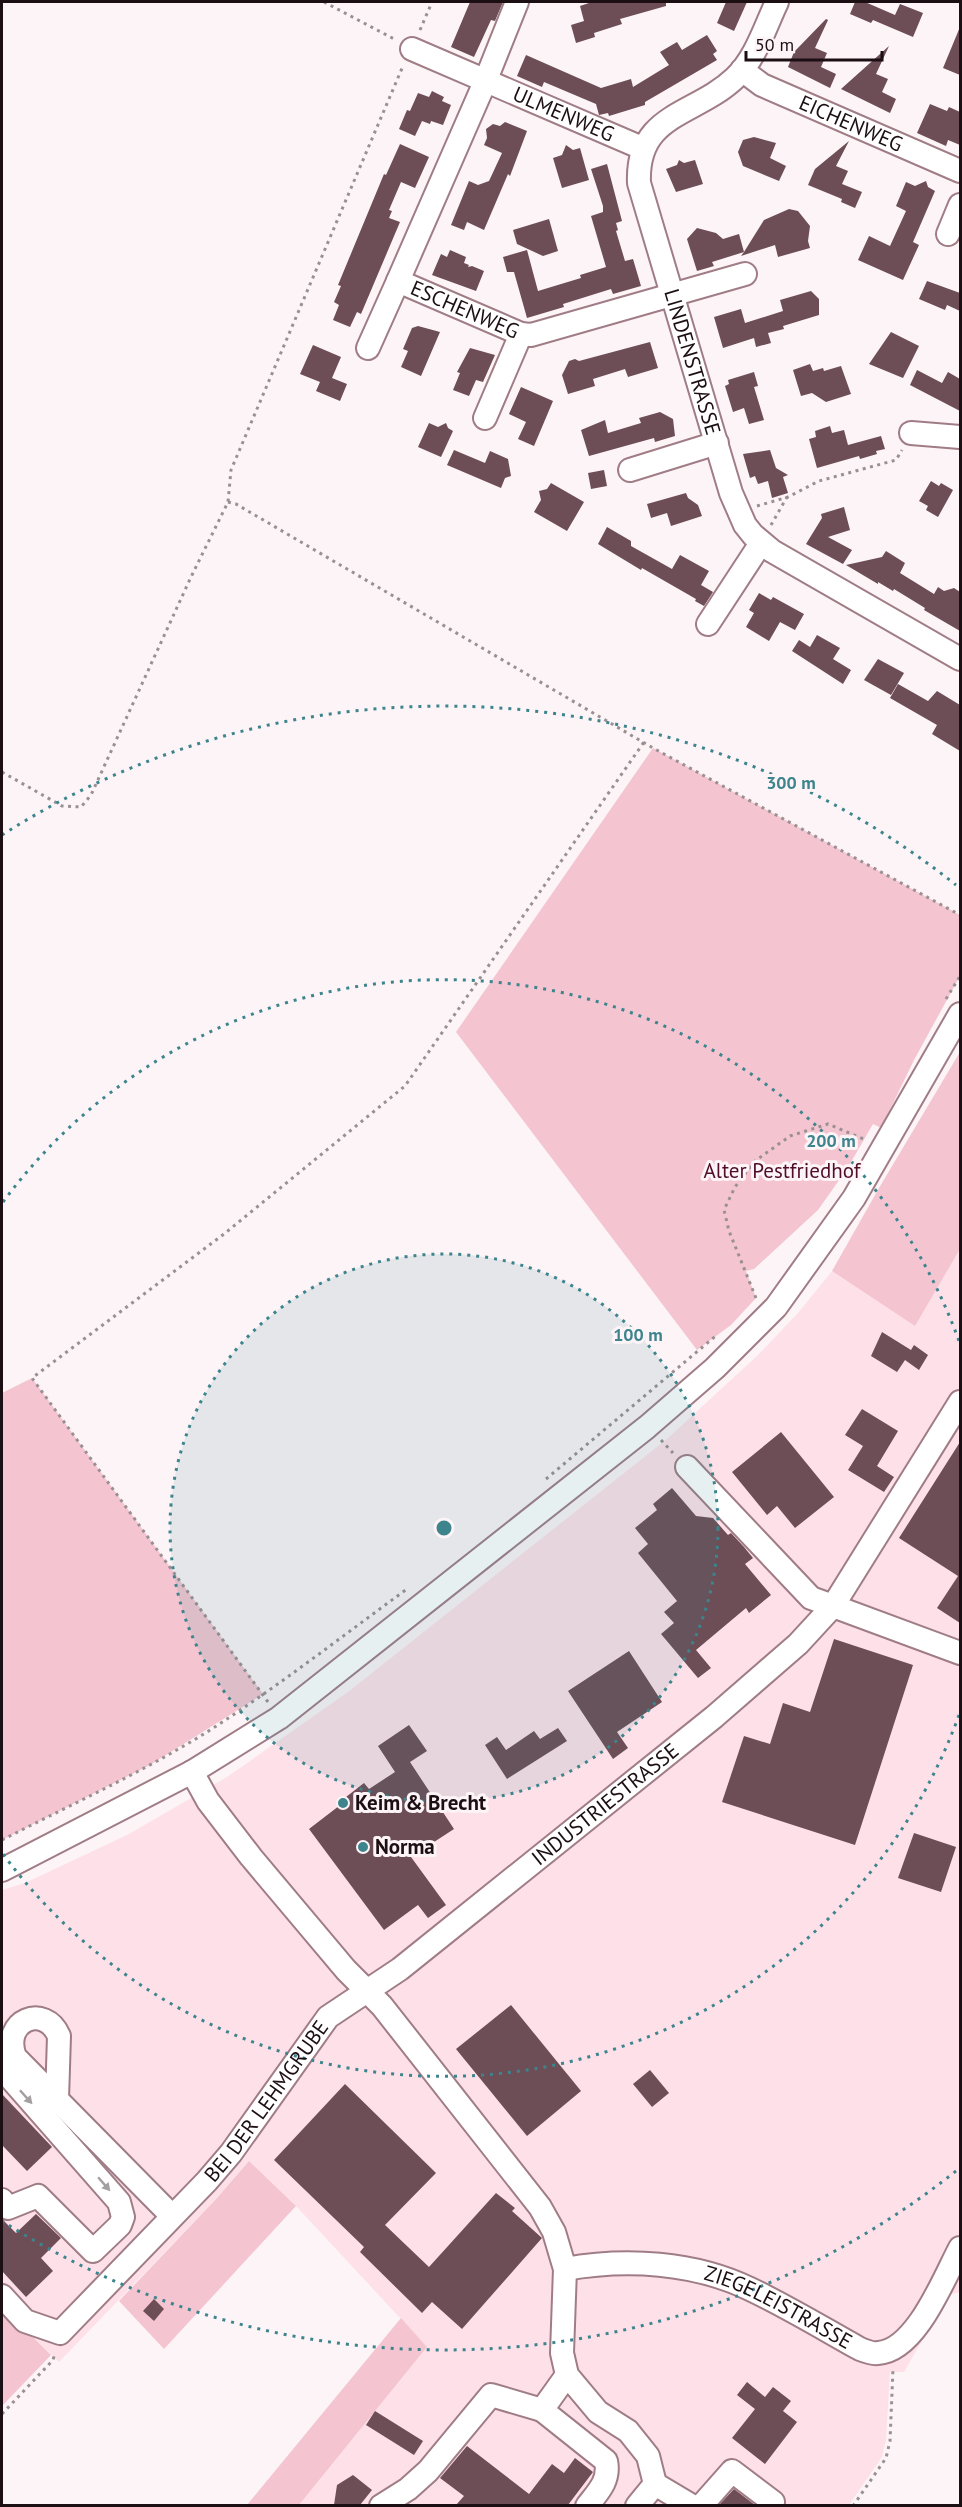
<svg xmlns="http://www.w3.org/2000/svg" width="962" height="2507" font-family="'PT Sans',sans-serif">
<rect width="100%" height="100%" fill="#fcf4f6"/>
<!-- built -->
<polygon fill="#fee1e8" points="960,1249 960,2292 948,2295 904,2372 890,2372 886,2440 882,2457 849,2505 299,2505 427,2347 296,2206 249,2161 217,2198 59,2362 2,2306 2,1890 25,1883 129,1834 227,1777 348,1692 667,1439 758,1355 798,1313 832,1271 915,1325"/>
<!-- green -->
<g fill="#f4c5d1">
<polygon points="653,748 960,915 960,976 914,1060 881,1128 873,1124 847,1169 818,1210 754,1269 746,1271 756,1298 731,1325 697,1350 456,1032"/>
<polygon points="960,1052 960,1249 915,1326 832,1271 879,1188"/>
<polygon points="32,1378 263,1694 150,1765 2,1840 2,1393"/>
<polygon points="249,2161 296,2206 164,2349 119,2301 217,2198"/>
<polygon points="2,2306 51,2355 2,2406"/>
<polygon points="401,2318 427,2347 299,2505 247,2505"/>
</g>
<!-- building -->
<g fill="#6d4d56">
<polygon points="470,2 503,2 495,21 491,20 474,57 451,47"/>
<polygon points="592,2 666,2 666,6 620,19 622,24 594,33 595,37 576,43 571,25 584,21 580,6"/>
<polygon points="726,2 747,2 734,31 717,23"/>
<polygon points="855,2 865,2 895,15 900,4 923,13 913,37 873,20 871,23 850,14"/>
<polygon points="826,19 828,20 815,48 827,53 821,67 836,74 830,88 788,67 794,52"/>
<polygon points="960,27 960,75 943,68"/>
<polygon points="707,35 717,51 713,54 717,60 645,102 645,105 609,116 608,113 599,115 596,104 544,82 542,87 517,76 526,55 601,88 631,79 633,87 669,65 660,52 677,42 682,50"/>
<polygon points="889,46 876,74 888,79 882,92 896,99 890,113 841,89"/>
<polygon points="432,91 444,97 442,101 451,105 443,125 431,121 430,124 422,121 415,136 399,129 407,110 410,111 418,93 429,97"/>
<polygon points="930,104 947,111 949,107 960,112 960,145 948,140 946,146 917,133"/>
<polygon points="505,122 527,131 510,176 508,174 484,230 467,222 464,230 451,225 469,181 478,185 489,181 502,153 484,145 487,138 486,129 493,124 500,126"/>
<polygon points="754,137 776,143 770,158 786,166 779,181 743,166 738,152 743,140"/>
<polygon points="849,141 836,166 848,171 842,184 862,192 855,208 841,202 842,199 808,185 815,169"/>
<polygon points="400,144 429,157 415,188 401,182 389,210 392,211 389,218 400,222 361,314 357,312 350,327 333,320 339,305 334,302 341,286 338,285 384,174 386,175"/>
<polygon points="566,145 573,150 580,148 589,180 562,188 553,158 562,155"/>
<polygon points="679,160 684,163 695,160 703,184 676,192 666,169 677,165"/>
<polygon points="607,164 622,221 616,223 618,230 616,231 625,261 633,259 641,286 613,294 611,289 563,304 564,307 527,318 514,272 507,272 503,257 527,250 538,291 581,278 580,275 606,267 591,216 603,212 603,206 591,169"/>
<polygon points="926,181 928,187 935,191 913,242 919,245 903,280 858,260 869,236 890,246 906,211 896,206 906,182 915,186"/>
<polygon points="789,209 798,211 810,226 808,241 810,248 778,257 775,245 741,256 744,252 712,262 714,266 697,271 687,239 697,228 716,233 723,239 739,234 744,252 764,220"/>
<polygon points="549,219 558,251 543,256 517,244 513,230"/>
<polygon points="450,250 466,257 464,263 469,265 468,267 472,266 484,271 476,291 432,275 441,254 447,257"/>
<polygon points="927,281 960,293 960,311 947,305 945,310 919,299"/>
<polygon points="811,291 819,299 819,315 783,326 784,329 768,333 771,343 756,347 754,338 723,348 714,317 741,309 745,323 783,311 780,300"/>
<polygon points="418,326 440,332 421,376 401,367 408,351 403,349 412,328"/>
<polygon points="891,332 919,346 903,378 869,364"/>
<polygon points="650,342 658,368 628,377 625,369 593,379 595,386 568,394 562,375 569,361 575,359 579,361"/>
<polygon points="313,345 341,357 332,378 347,384 340,401 316,391 320,382 300,374"/>
<polygon points="470,348 495,355 483,382 476,380 469,396 453,390 460,373 457,372"/>
<polygon points="810,364 813,371 823,368 824,371 841,366 851,394 826,402 812,393 801,396 793,370"/>
<polygon points="917,370 942,383 948,372 960,379 960,411 910,385"/>
<polygon points="754,372 758,386 754,387 764,420 749,424 744,408 733,412 725,386 729,384 728,380"/>
<polygon points="521,387 553,401 534,446 518,439 526,422 509,414"/>
<polygon points="660,412 673,419 675,436 655,442 654,438 589,456 581,430 605,420 608,433 641,423 639,418"/>
<polygon points="429,423 438,427 446,423 448,428 453,431 441,457 418,447"/>
<polygon points="830,426 832,433 844,430 848,445 881,436 885,449 876,451 877,454 860,459 859,456 817,468 809,439 816,437 815,431"/>
<polygon points="454,450 485,463 490,451 508,459 511,476 505,478 501,488 447,465"/>
<polygon points="770,450 776,468 788,475 783,477 788,493 772,498 768,481 758,484 755,476 750,478 743,454"/>
<polygon points="604,470 607,486 591,489 588,473"/>
<polygon points="931,481 939,486 941,483 953,490 938,517 926,510 928,506 919,501"/>
<polygon points="551,483 584,502 567,531 534,512 541,500 539,491 547,489"/>
<polygon points="686,493 688,498 698,505 702,516 671,526 667,513 651,518 647,504"/>
<polygon points="844,507 850,530 828,537 852,550 843,564 806,544 822,518 821,514"/>
<polygon points="607,527 631,541 631,546 672,569 680,555 709,571 701,585 713,592 704,606 695,601 696,599 642,568 641,570 598,544"/>
<polygon points="886,551 905,563 900,573 934,594 938,587 944,591 954,588 960,592 960,631 924,610 925,608 894,589 893,591 878,582 878,584 846,565 882,557"/>
<polygon points="759,593 771,600 773,597 804,614 795,630 780,622 769,641 746,627 754,613 749,610"/>
<polygon points="817,635 840,648 833,659 851,670 843,684 792,651 799,640 810,647"/>
<polygon points="878,659 904,673 891,695 864,680"/>
<polygon points="898,684 928,701 937,691 960,705 960,751 932,734 937,725 890,698"/>
<polygon points="882,1332 911,1350 914,1345 928,1355 919,1370 905,1360 897,1372 871,1356"/>
<polygon points="862,1409 898,1431 877,1466 894,1477 884,1492 848,1470 863,1446 845,1435"/>
<polygon points="781,1432 834,1497 795,1528 777,1506 767,1515 732,1472"/>
<polygon points="960,1442 960,1623 937,1608 958,1576 899,1538"/>
<polygon points="672,1488 696,1516 713,1518 728,1535 731,1533 744,1547 753,1558 745,1564 771,1595 749,1613 746,1608 696,1650 711,1668 698,1678 661,1634 674,1623 664,1612 677,1601 638,1553 648,1544 635,1528 657,1510 653,1504"/>
<polygon points="834,1639 913,1665 855,1845 722,1802 744,1736 770,1744 783,1703 810,1712"/>
<polygon points="629,1651 662,1702 617,1732 628,1748 613,1759 568,1691"/>
<polygon points="409,1725 427,1751 410,1762 454,1829 411,1857 446,1905 428,1918 418,1905 384,1930 309,1829 348,1799 346,1797 364,1783 369,1789 395,1772 378,1746"/>
<polygon points="558,1728 567,1741 507,1779 485,1745 497,1737 506,1750 534,1731 540,1739"/>
<polygon points="914,1833 956,1847 941,1892 898,1878"/>
<polygon points="511,2005 581,2091 527,2136 456,2049"/>
<polygon points="650,2070 669,2093 652,2107 633,2084"/>
<polygon points="345,2084 436,2173 385,2225 429,2267 496,2193 515,2208 512,2211 542,2238 462,2329 432,2302 422,2313 360,2252 364,2247 274,2160"/>
<polygon points="2,2094 52,2147 27,2171 2,2145"/>
<polygon points="36,2214 61,2238 41,2258 53,2271 26,2297 2,2271 2,2219 16,2233"/>
<polygon points="154,2299 164,2309 154,2321 143,2311"/>
<polygon points="747,2382 765,2397 773,2387 791,2401 783,2411 797,2422 765,2464 732,2438 755,2409 737,2395"/>
<polygon points="375,2411 423,2441 414,2455 366,2425"/>
<polygon points="467,2446 529,2494 552,2464 564,2473 575,2458 593,2472 568,2505 456,2505 464,2496 440,2478"/>
<polygon points="353,2475 372,2490 360,2505 334,2505 337,2485"/>
<polygon points="734,2489 755,2505 719,2505"/>
</g>
<g fill="none" stroke-linecap="round" stroke-linejoin="round">
<defs>
<g id="minor">
<path id="s1" d="M517,2l-32,80 -87,199 123,53 10,1 214,-61"/>
<path id="s2" d="M777,2c-12,25 -21,56 -42,76 -40,38 -99,35 -96,105l92,310 14,32 8,10 19,16 188,108"/>
<path id="s3" d="M412,49l230,99"/>
<path id="s4" d="M742,70l20,15 198,86"/>
<polyline points="948,234 960,205"/>
<polyline points="368,348 398,281"/>
<polyline points="485,418 521,334"/>
<polyline points="911,433 960,437"/>
<polyline points="630,470 717,443"/>
<polyline points="708,624 761,543"/>
<polyline points="687,1467 811,1598 833,1606 960,1402"/>
<polyline points="192,1772 208,1801 251,1857 346,1970 382,2006 540,2207 554,2232 565,2269 562,2353 567,2375 598,2412 628,2431 648,2456 655,2484 637,2506"/>
<polyline points="2,1870 192,1772 279,1718 647,1427 715,1368 776,1307 854,1198 960,1014"/>
<path d="M57,2099l2,-63c-14,-33 -58,-16 -44,21l157,159"/>
<polyline points="2,2200 8,2208 38,2196 93,2251 120,2225 123,2217 119,2202 12,2080 5,2067 11,2046"/>
<path id="s5" d="M565,2269c61,-11 129,-7 185,20 38,18 74,40 110,60 5,2 13,5 18,4 38,-2 66,-75 82,-105"/>
<path id="s6" d="M2,2296l23,25 35,12 147,-152 24,-28 97,-136 72,-48 314,-252 84,-73 35,-38 127,47"/>
<path d="M567,2375l-25,35 64,51c4,19 -7,30 -19,45"/>
<polyline points="655,2484 692,2506"/>
<polyline points="381,2506 408,2489 428,2471 491,2395 542,2410"/>
<polyline points="701,2506 732,2471 773,2502"/>
</g>
</defs>
<!-- minor casing -->
<use href="#minor" stroke="#a07d86" stroke-width="26"/>
<!-- path -->
<g stroke="#9a9093" stroke-width="3" stroke-dasharray="3 4.5" stroke-linecap="butt">
<polyline points="324,2 396,40"/>
<polyline points="420,30 432,2"/>
<polyline points="228,502 236,504 653,748 960,915"/>
<polyline points="757,506 788,497 819,481 896,460 902,450"/>
<polyline points="771,525 787,497"/>
<polyline points="2,772 62,806 81,807 91,795 191,577 228,502 231,470 403,66"/>
<polyline points="946,999 960,976"/>
<polyline points="756,1298 729,1231 724,1210 735,1187 755,1161 790,1136 828,1124 866,1140"/>
<polyline points="661,1440 673,1453"/>
<polyline points="546,1479 718,1334"/>
<polyline points="268,1702 32,1378 224,1234 405,1086 644,742"/>
<path d="M2,1840c68,-35 139,-67 205,-108 69,-44 134,-95 200,-143"/>
<polyline points="2,2414 53,2360 55,2353"/>
<polyline points="853,2506 886,2458 890,2441 893,2369"/>
</g>
<!-- minor -->
<use href="#minor" stroke="#fff" stroke-width="22"/>
</g>
<!-- one-way arrows -->
<defs><path id="oneway-solid" d="M-6-.8H1V-3.2L6.5 0L1 3.2V.8H-6Z" transform="scale(1.5)"/></defs>
<g fill="#a49fa1">
<use href="#oneway-solid" transform="translate(26 2097) rotate(48)"/>
<use href="#oneway-solid" transform="translate(104 2184) rotate(49)"/>
</g>
<!-- distance rings -->
<circle cx="444" cy="1528" r="274" fill="#3d848d" fill-opacity=".12"/>
<g fill="none" stroke="#3d848d" stroke-width="3" stroke-dasharray="3 6">
<circle cx="444" cy="1528" r="274"/>
<path d="M959 1715A548 548 0 0 1 3 1854M3 1202A548 548 0 0 1 959 1341"/>
<path d="M956 2171A822 822 0 0 1 2 2221M2 835A822 822 0 0 1 956 885"/>
</g>
<!-- markers -->
<g fill="#3d848d" stroke="#fcf4f6" stroke-width="2">
<circle cx="343" cy="1803" r="6"/>
<circle cx="363" cy="1847" r="6"/>
</g>
<g text-anchor="middle" stroke-width="6" stroke-linejoin="round" paint-order="stroke">
<!-- street labels -->
<g font-size="21" fill="#1c0f13" stroke="#fcf4f6">
<text dy="7" stroke="none"><textPath href="#s3" startOffset="165">ULMENWEG</textPath></text>
<text dy="7" stroke="none"><textPath href="#s4" startOffset="122">EICHENWEG</textPath></text>
<text dy="7" stroke="none"><textPath href="#s1" startOffset="376">ESCHENWEG</textPath></text>
<text dy="7" stroke="none"><textPath href="#s2" startOffset="426">LINDENSTRASSE</textPath></text>
<text dy="7" stroke="none"><textPath href="#s6" startOffset="836">INDUSTRIESTRASSE</textPath></text>
<text dy="7" stroke="none"><textPath href="#s6" startOffset="382">BEI DER LEHMGRUBE</textPath></text>
<text dy="7" stroke="none"><textPath href="#s5" startOffset="222">ZIEGELEISTRASSE</textPath></text>
</g>
<!-- park labels -->
<g font-size="21" fill="#500d28" stroke="#fcf4f6">
<text x="782" y="1178">Alter Pestfriedhof</text>
</g>
<!-- poi labels -->
<g font-size="21" font-weight="bold" fill="#1c0f13" stroke="#fcf4f6" text-anchor="start">
<text x="355" y="1810">Keim &amp; Brecht</text>
<text x="375" y="1854">Norma</text>
</g>
</g>
<circle cx="444" cy="1528" r="9" fill="#3d848d" stroke="#fcf4f6" stroke-width="3"/>
<g font-size="18" text-anchor="middle" font-weight="bold" fill="#3d848d" stroke="#fcf4f6" stroke-width="6" stroke-linejoin="round" paint-order="stroke">
<text x="791" y="789">300 m</text>
<text x="831" y="1147">200 m</text>
<text x="638" y="1341">100 m</text>
</g>
<!-- border -->
<rect width="962" height="2507" fill="none" stroke="#1c0f13" stroke-width="6"/>
<!-- scale -->
<path d="M746 51v9h136v-9" fill="none" stroke="#1c0f13" stroke-width="3"/>
<text x="755" y="51" font-size="18" fill="#1c0f13" stroke="#fcf4f6" stroke-width="4.5" paint-order="stroke">50 m</text>
</svg>
